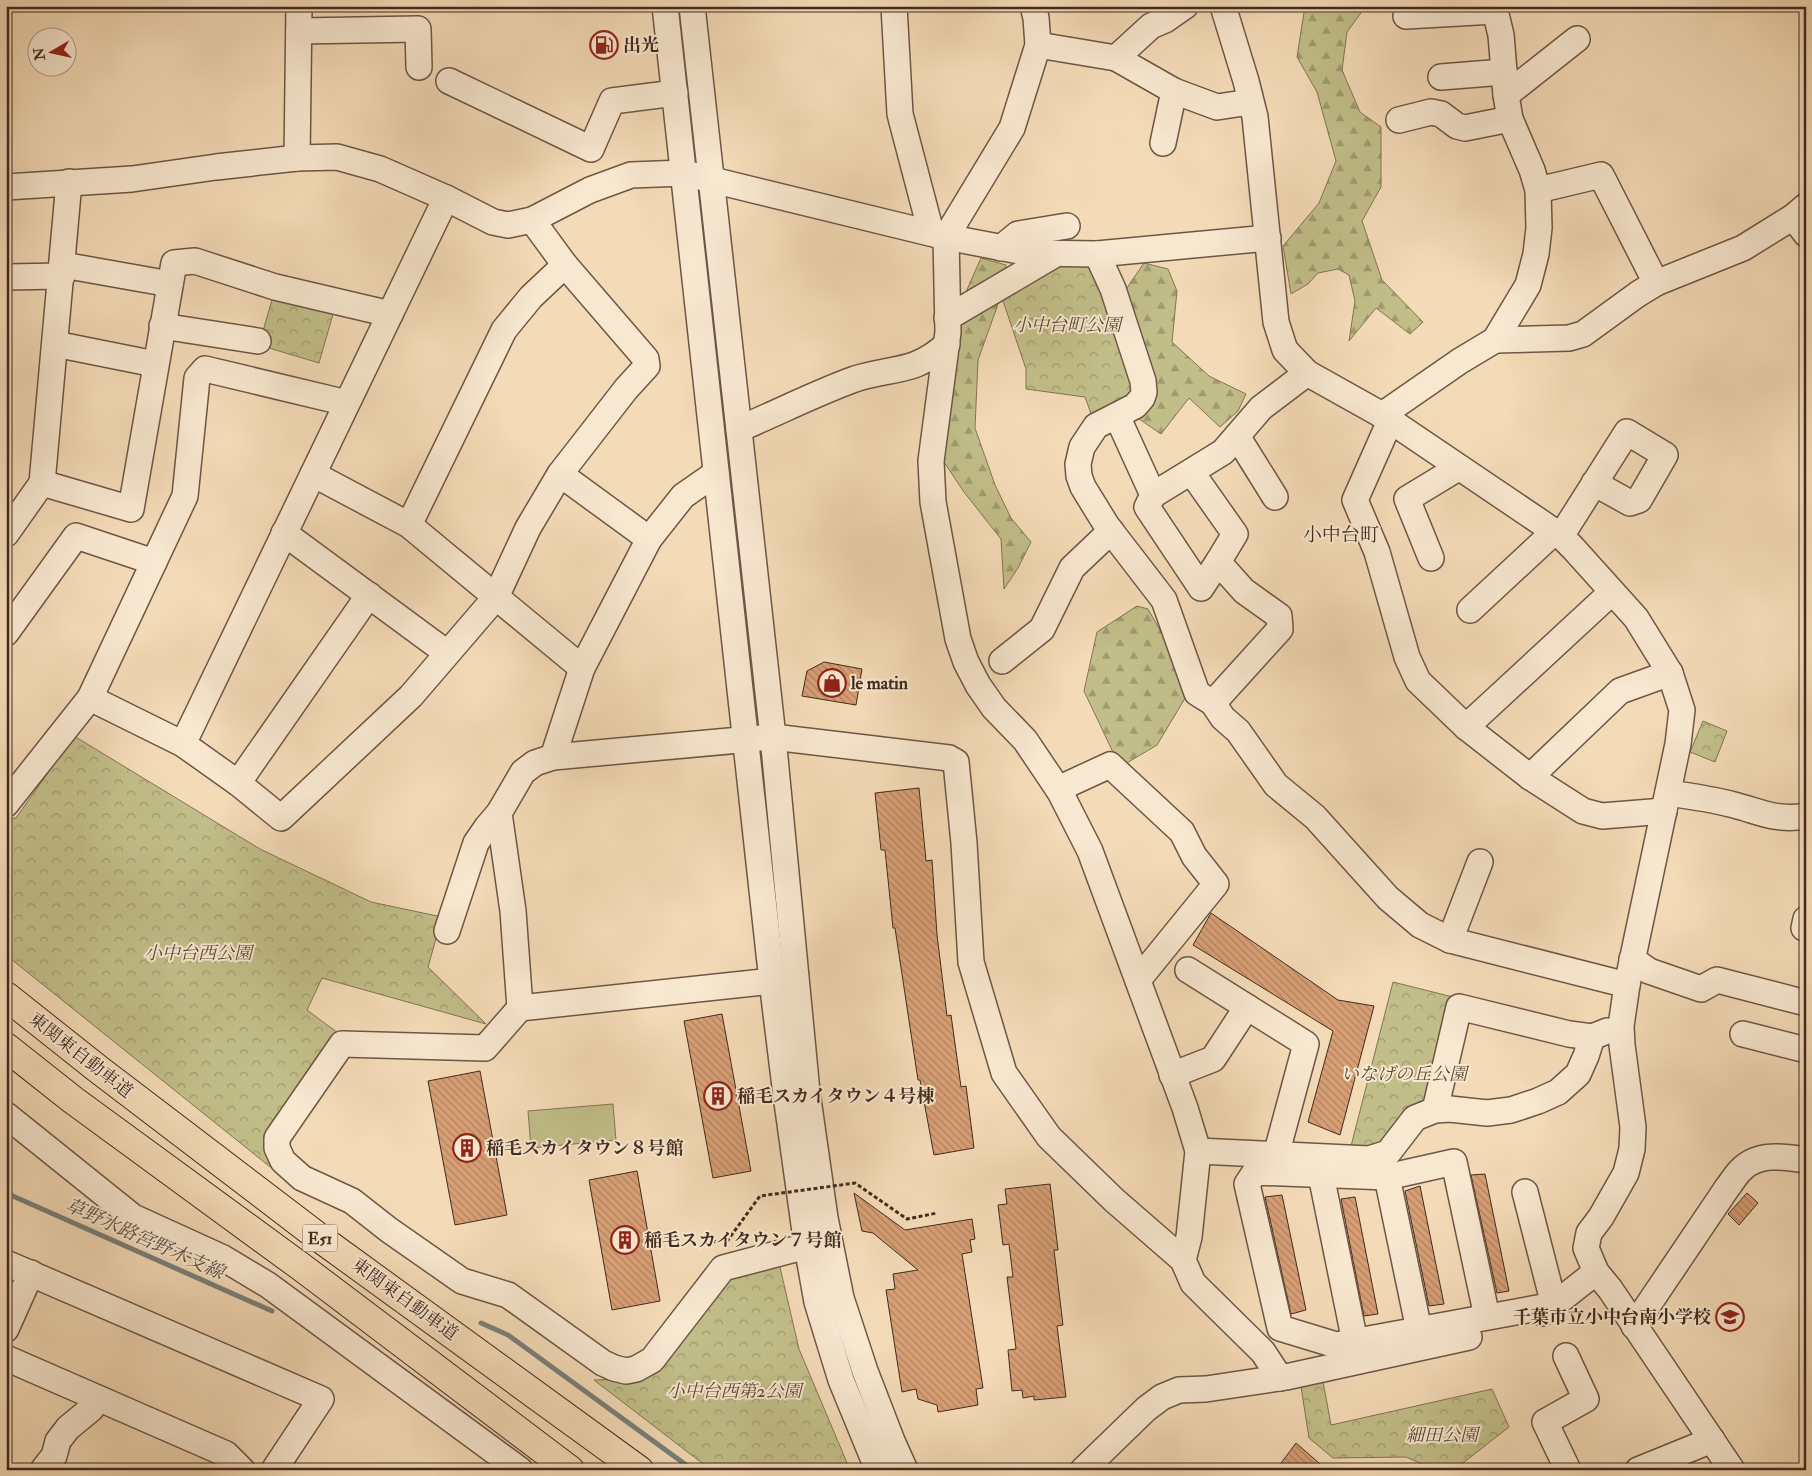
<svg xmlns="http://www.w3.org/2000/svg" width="1812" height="1476" font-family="'IM FELL Double Pica','Noto Serif JP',serif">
<defs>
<pattern id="forest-firs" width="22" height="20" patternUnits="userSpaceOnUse" patternTransform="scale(1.25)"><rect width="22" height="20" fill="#c2be89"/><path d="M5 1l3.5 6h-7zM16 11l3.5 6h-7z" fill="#9f9b70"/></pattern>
<pattern id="park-crowns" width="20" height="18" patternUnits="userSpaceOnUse" patternTransform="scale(1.25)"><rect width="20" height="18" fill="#c2be89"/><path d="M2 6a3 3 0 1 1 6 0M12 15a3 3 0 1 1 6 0" fill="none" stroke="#9f9b70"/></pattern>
<pattern id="building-back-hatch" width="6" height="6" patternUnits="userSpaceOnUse" patternTransform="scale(1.25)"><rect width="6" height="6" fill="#d89f75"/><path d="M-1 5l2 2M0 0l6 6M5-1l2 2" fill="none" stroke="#b18260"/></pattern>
</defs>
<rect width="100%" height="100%" fill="#f4dbb7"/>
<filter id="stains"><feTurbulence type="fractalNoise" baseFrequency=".004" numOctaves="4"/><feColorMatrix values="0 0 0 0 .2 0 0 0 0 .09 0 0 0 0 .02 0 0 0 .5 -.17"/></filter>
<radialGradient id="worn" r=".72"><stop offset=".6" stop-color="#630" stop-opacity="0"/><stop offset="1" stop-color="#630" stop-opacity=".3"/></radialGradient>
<!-- forest -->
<g fill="url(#forest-firs)" stroke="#827454">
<polygon points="1305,6 1366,6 1347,32 1342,70 1360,112 1381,127 1381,187 1362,221 1382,280 1423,322 1410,334 1376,308 1349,341 1355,301 1349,275 1338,269 1318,273 1308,284 1291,294 1283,246 1319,203 1336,161 1317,92 1297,57"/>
<polygon points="981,258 1006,265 997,307 978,360 975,428 995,485 1011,518 1031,542 1018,568 1004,589 1001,539 964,492 940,456 954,319"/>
<polygon points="1144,263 1168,269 1177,291 1172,342 1209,376 1246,394 1238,411 1220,427 1189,398 1161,434 1116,403 1120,298"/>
<polygon points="1137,606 1148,609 1166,641 1190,690 1157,745 1120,767 1084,691 1097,632"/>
</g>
<!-- park -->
<g fill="url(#park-crowns)" stroke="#827454">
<polygon points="1096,264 1140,393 1093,419 1085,397 1026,389 1026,369 1001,295 1043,268"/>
<polygon points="275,289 335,307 319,363 259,345"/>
<polygon points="1703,721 1727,731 1715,762 1690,752"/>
<polygon points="74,736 260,849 371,902 442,917 428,967 486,1024 322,978 307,1010 338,1033 271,1123 269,1141 274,1170 6,955 6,819 16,818"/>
<polygon points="1393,982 1457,998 1431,1106 1382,1147 1350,1150"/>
<polygon points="779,1263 799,1349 850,1470 711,1470 594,1380 631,1379 730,1273"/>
<polygon points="1322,1376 1331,1425 1492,1389 1509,1427 1454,1470 1436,1470 1406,1457 1333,1458 1309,1438 1300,1380"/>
</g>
<!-- garden -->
<polygon fill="#c2be89" stroke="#827454" points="613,1104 616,1140 531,1148 528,1111"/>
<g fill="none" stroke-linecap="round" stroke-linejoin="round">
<!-- stream -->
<g stroke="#79807a" stroke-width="5">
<polyline points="6,1193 272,1311"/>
<polyline points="481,1323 508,1335 693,1470"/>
</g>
</g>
<!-- building -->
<g fill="url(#building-back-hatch)" stroke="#422a20">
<polygon points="824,662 862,669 856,705 802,696 807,671"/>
<polygon points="919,788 926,861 932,860 937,935 947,1016 951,1015 961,1087 966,1086 974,1148 934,1155 920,1080 918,1080 895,928 893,928 885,850 881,850 875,793"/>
<polygon points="1211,913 1338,1000 1374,1006 1340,1135 1308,1122 1333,1031 1193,945"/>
<polygon points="722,1014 751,1171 713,1178 684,1021"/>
<polygon points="480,1071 507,1215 455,1225 428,1081"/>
<polygon points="637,1171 660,1301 612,1310 589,1180"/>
<polygon points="1485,1174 1509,1291 1497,1293 1471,1175"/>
<polygon points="1050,1184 1058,1250 1054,1250 1063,1325 1057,1326 1066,1397 1034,1400 1034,1396 1023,1398 1022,1390 1012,1391 1008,1350 1016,1349 1007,1277 1013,1277 1009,1244 1003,1245 998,1205 1007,1204 1005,1189"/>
<polygon points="1420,1186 1444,1304 1429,1306 1405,1191"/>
<polygon points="854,1193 905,1230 972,1219 975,1239 970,1240 972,1252 962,1254 983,1388 976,1389 978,1405 938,1412 937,1405 918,1399 916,1389 902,1392 886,1290 895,1289 893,1274 918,1270 873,1233 862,1231"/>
<polygon points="1747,1193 1758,1203 1739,1225 1728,1214"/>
<polygon points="1282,1195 1306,1310 1291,1314 1265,1197"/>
<polygon points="1355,1197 1378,1314 1364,1316 1341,1199"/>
<polygon points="1296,1443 1327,1470 1276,1470"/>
</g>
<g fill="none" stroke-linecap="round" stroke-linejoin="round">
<defs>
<g id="minor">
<polyline points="665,6 772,981 786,1095 807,1246 817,1302 841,1380 878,1470"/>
<polyline points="692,6 773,737 807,1092 825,1218 841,1298 865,1371 892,1441 905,1470"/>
<polyline points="894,6 900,114 931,232"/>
<polyline points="1033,6 1036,18 1038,45 1012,128 946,237 948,332 931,461 933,502 958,639 966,662 978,685 994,708 1025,740 1060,792 1090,851 1185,1108 1198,1151 1189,1237 1183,1260"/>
<polyline points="1223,6 1246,81 1255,117 1276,322 1285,350 1307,373 1382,415 1561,536 1573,548 1636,618 1670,673 1682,710 1678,744 1627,985 1621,1026 1622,1045 1633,1127 1632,1149 1626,1173 1601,1217 1589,1233 1586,1248 1596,1272 1610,1289 1732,1470"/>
<polyline points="1406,16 1495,11"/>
<polyline points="299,31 418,29 419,67"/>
<polyline points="1038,45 1116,58 1151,26 1165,20 1185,6"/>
<polyline points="1116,58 1174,91 1217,107 1250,102"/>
<polyline points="1441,77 1504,72"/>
<polyline points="449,81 591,149 612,101 675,93"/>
<polyline points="1506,95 1577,39"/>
<polyline points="1399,120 1431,112 1441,114 1457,126 1465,128 1510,119"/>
<polyline points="1163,143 1174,91"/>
<polyline points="297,158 299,6"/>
<polyline points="6,187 132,179 216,167 297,158 337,157 380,169 446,198 493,222 508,225 532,220 590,190 631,175 684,173 946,237 1030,253 1097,254 1268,238"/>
<polyline points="1538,190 1601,175 1656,283"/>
<polyline points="1793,217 1806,234"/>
<polyline points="1001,248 1018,234 1067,226"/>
<polyline points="1097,254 1113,289 1143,381 1144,392 1142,398 1135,406 1096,426 1082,447 1078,464 1079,476 1083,487 1107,526 1164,600 1197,693 1213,703 1223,718 1238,731 1276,785 1315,817 1388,898 1420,925 1450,940 1627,985"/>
<polyline points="63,265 170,284"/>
<polyline points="6,277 62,276"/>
<polyline points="947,318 1054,255"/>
<polyline points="162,326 258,341"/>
<polyline points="1495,340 1569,338 1583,334 1638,294 1656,283 1743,248 1793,217 1806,206"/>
<polyline points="55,344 155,364"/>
<polyline points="1382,415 1460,361 1495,340 1528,285 1536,254 1539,228 1538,190 1532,170 1510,119 1506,95 1501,35 1494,6"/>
<polyline points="1117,416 1153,495"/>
<polyline points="1390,421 1355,500 1377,552 1407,657 1418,681 1466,727 1530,777 1583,811 1602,816 1664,811"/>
<path d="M739,429c38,-16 77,-36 116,-50 37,-12 60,-5 92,-35"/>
<polyline points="1237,436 1275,497"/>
<polyline points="1192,473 1235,534 1218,562"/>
<polyline points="313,474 409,525 582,668"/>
<polyline points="560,474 649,539"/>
<polyline points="42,483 131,509 174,263 195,261 275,287 390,314"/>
<polyline points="409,525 504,330 531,297 565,265"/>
<polyline points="284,533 447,653"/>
<polyline points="6,534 42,483 69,182"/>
<polyline points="1561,536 1627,432 1665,455 1639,500 1630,503 1594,483"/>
<polyline points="1431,558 1407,499 1458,468"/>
<polyline points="1470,610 1554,532"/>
<polyline points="6,633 76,536 154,562"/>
<polyline points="1002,661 1042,629 1072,568 1111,531"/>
<polyline points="90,698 185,496 197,378 205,369 347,403"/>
<polyline points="1213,703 1280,629 1279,616 1244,591 1218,562 1201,588 1147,507 1153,495 1223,452 1261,408 1307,373"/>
<polyline points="1466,727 1612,592"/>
<polyline points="183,744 446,198"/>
<polyline points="553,757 582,668 649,539 683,496 716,473"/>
<polyline points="1530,777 1620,691 1670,673"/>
<polyline points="238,783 369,595"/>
<polyline points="1058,789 1110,765 1182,832 1194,856 1216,884 1138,980"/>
<path d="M1668,793c22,3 44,6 66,12 27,7 42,16 72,11"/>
<polyline points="6,804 90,698 183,744 238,783 281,818 411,696 496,597 528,528 560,474 626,389 647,366 646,359 565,265 532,220"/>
<polyline points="1804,928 1806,919"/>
<polyline points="447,931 476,843 487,827 499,813"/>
<polyline points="1450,940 1480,862"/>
<polyline points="1632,959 1649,971 1701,989 1717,980 1806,1003"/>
<polyline points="1188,970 1306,1044 1276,1155"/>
<polyline points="772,981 520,1008 485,1048 342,1044 277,1138 277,1148 283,1161 302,1178 352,1201 389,1230 462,1281 508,1295 603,1363 614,1368 626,1371 636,1369 652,1360 723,1268 807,1246"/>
<polyline points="520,1008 513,911 499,813 523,772 535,763 553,757 773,737 949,758 956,762 964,843 971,962 1004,1073 1049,1137 1114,1200 1183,1260 1193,1283 1263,1352 1280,1378"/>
<polyline points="1743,1034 1806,1050"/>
<polyline points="1172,1075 1213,1059 1247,1007"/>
<polyline points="1435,1110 1459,1007 1569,1034 1592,1037 1607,1031"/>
<polyline points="6,1115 133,1217 223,1258 268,1285 520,1470"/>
<polyline points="1198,1151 1369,1159 1388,1153 1415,1118 1435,1110 1450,1109 1487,1113 1511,1110 1538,1101 1558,1092 1578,1074 1586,1056 1592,1037"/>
<polyline points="1321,1175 1355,1342"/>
<polyline points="1387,1177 1419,1330"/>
<polyline points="6,1263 321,1399 274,1470"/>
<polyline points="1542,1313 1554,1305 1596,1272"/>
<polyline points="1487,1317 1454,1162 1387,1177 1255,1172 1247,1184 1280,1328 1336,1345 1554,1305 1525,1192"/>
<path d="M1634,1326l93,-138c5,-6 9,-14 15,-19 17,-17 43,-12 64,-9"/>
<polyline points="6,1329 31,1273"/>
<polyline points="1566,1356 1586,1399 1545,1422 1568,1470"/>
<polyline points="6,1358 226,1454 242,1470"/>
<polyline points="43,1470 54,1456 58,1441 68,1428 91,1409 97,1398"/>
<polyline points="1083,1470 1146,1409 1162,1397 1179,1390 1206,1389 1286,1377 1469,1337"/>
<polyline points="1638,1470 1712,1440"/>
</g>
<g id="highway">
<polyline points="6,996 98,1069 321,1239 639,1470"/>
<polyline points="6,1047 73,1100 300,1266 570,1470"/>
</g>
</defs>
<!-- minor casing -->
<use href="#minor" stroke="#6e5646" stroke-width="28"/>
<!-- highway casing -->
<use href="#highway" stroke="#422a20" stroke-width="30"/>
<!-- minor -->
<use href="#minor" stroke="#f8e8d0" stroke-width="25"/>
<!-- highway -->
<use href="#highway" stroke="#f4dbb7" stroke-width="28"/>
<!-- path-bridge -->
<polyline stroke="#422a20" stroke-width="3" stroke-dasharray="4 2.5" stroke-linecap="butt" points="713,1242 728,1240 760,1196 855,1183 907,1219 937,1213"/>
</g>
<!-- icons -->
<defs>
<symbol id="fuel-ring" viewBox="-11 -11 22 22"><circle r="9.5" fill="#f8e8d0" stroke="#8f2418" stroke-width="1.5"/><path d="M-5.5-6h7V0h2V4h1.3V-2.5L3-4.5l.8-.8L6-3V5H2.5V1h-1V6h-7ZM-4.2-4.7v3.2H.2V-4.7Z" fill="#8f2418"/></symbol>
<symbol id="shop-ring" viewBox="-11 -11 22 22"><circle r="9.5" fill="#f8e8d0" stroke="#8f2418" stroke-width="1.5"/><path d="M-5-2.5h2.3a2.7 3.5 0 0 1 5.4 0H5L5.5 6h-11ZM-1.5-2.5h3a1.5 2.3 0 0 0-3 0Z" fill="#8f2418"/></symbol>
<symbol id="building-ring" viewBox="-11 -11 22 22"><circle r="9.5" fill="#f8e8d0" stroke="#8f2418" stroke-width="1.5"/><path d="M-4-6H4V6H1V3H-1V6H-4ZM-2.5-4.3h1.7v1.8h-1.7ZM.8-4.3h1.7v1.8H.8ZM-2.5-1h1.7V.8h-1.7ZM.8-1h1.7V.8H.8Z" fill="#8f2418"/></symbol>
<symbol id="school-ring" viewBox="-11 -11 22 22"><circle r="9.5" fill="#f8e8d0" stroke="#8f2418" stroke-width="1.5"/><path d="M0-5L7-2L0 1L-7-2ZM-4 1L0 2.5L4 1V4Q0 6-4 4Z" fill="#8f2418"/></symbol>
</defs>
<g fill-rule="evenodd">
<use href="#fuel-ring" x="588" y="29" width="32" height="32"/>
<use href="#shop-ring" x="816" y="667" width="32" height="32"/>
<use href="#building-ring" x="702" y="1080" width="32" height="32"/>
<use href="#building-ring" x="451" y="1132" width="32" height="32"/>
<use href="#building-ring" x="609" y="1224" width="32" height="32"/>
<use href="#school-ring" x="1714" y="1301" width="32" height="32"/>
</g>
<g text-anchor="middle" stroke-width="4" stroke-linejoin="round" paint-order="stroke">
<!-- shield labels -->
<rect fill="#f8e8d0" stroke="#796355" stroke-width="1" x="302.5" y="1224.5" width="35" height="27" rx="4"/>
<g font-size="16" font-weight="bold" fill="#422a20">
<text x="320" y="1244">E51</text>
</g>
<!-- poi labels -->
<g font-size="18" font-weight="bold" fill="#422a20" stroke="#f8e8d0" text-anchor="start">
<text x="623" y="51">出光</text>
<text x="851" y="689">le matin</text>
<text x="737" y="1102">稲毛スカイタウン４号棟</text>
<text x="486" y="1154">稲毛スカイタウン８号館</text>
<text x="644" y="1246">稲毛スカイタウン７号館</text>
<text x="1711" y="1323" text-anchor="end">千葉市立小中台南小学校</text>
</g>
<!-- park labels -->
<g font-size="18" font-style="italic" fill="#5c4835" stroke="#f8e8d0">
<text x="1067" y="331">小中台町公園</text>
<text x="198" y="959">小中台西公園</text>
<text x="1404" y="1080">いなげの丘公園</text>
<text x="734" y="1397">小中台西第2公園</text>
<text x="1442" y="1441">細田公園</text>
</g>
<!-- street labels -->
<g font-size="18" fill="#422a20" stroke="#f8e8d0">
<text transform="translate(81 1055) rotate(38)" y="6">東関東自動車道</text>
<text transform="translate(405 1299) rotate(36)" y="6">東関東自動車道</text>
</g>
<!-- neighbourhood labels -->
<g font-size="19" fill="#422a20" stroke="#f8e8d0">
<text x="1341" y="541">小中台町</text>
</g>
<!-- water labels -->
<g font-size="19" font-style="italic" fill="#594e46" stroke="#f8e8d0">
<text transform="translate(145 1238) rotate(24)" y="7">草野水路宮野木支線</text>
</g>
</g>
<!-- margin -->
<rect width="1812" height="1476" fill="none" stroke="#f4dbb7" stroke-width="25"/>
<rect x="8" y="8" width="1797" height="1461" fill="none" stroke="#422a20" stroke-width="2.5"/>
<rect x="12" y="12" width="1787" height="1451" fill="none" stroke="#422a20"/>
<!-- north arrow -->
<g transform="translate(52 52) rotate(261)"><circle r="24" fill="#f8e8d0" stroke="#af9c8a"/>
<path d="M0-4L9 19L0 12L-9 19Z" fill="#8f2418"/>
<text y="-8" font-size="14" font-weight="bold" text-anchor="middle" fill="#422a20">N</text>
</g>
<rect width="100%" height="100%" filter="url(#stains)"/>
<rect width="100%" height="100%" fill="url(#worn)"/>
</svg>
